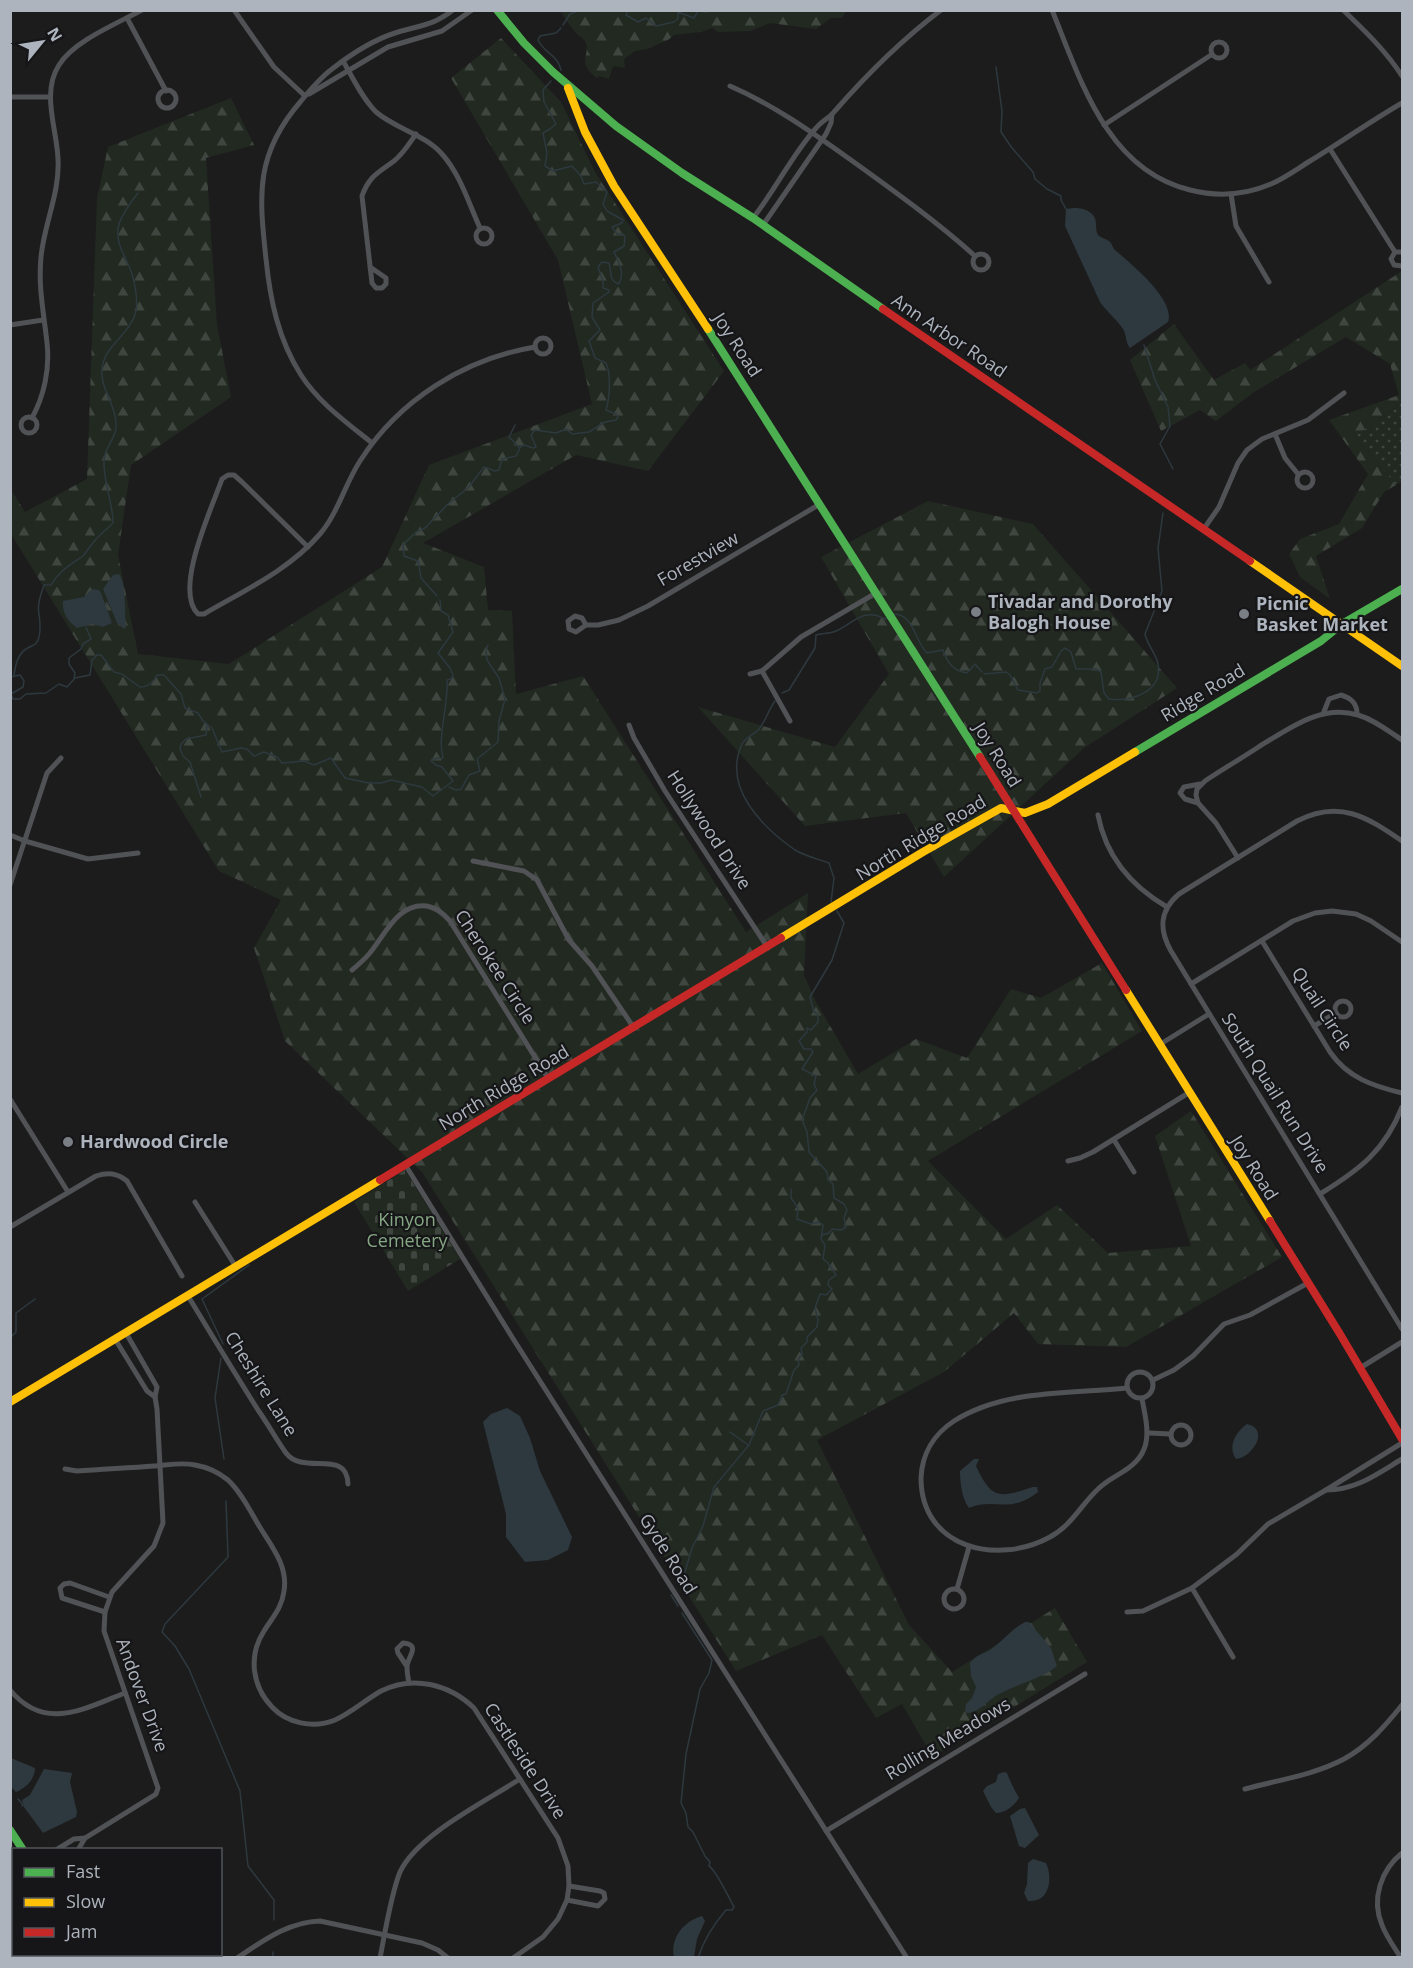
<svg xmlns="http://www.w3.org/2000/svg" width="1413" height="1968" font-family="'Open Sans',sans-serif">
<defs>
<pattern id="grass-dots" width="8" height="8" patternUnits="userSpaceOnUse" patternTransform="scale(1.5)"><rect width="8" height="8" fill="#212921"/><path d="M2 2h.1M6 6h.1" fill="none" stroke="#3f463f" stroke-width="1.8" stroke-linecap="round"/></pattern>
<pattern id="forest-firs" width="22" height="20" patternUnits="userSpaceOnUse" patternTransform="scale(1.5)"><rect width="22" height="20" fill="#212921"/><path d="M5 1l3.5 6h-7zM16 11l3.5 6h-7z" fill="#3f463f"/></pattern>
<pattern id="cemetery-stones" width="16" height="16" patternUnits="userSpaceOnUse" patternTransform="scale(1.5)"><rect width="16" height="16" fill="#212921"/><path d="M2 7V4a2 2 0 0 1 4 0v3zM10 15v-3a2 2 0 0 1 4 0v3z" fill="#3f463f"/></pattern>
</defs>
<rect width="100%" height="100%" fill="#1c1c1c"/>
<!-- grass -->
<polygon fill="url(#grass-dots)" points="1402,403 1402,481 1396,485 1355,436"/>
<!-- forest -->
<g fill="url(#forest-firs)">
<path d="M560,11h286l-4,7h-11l-15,11 -46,-6 -19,8 -33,1 -6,-4 -11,4 -27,3 -6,5 -21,9 -12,2 -11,8 1,9 -12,-2 -4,13 -10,-3 -2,2c-24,-18 -3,-24 -13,-38 0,-1 -6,-5 -7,-6 -6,-6 -12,-16 -17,-23z"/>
<polygon points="501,38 561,102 595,172 724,371 648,471 576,455 423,543 484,567 488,610 512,611 516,694 583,676 746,932 808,893 804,975 815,1000 858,1074 916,1039 967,1058 1011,989 1041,998 1102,963 1142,1031 928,1161 1006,1239 1057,1205 1108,1253 1191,1246 1155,1136 1191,1111 1282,1257 1126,1347 1038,1344 1014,1313 944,1372 817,1440 909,1625 952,1672 1055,1608 1087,1662 933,1757 902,1704 876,1718 822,1635 736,1671 422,1172 285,1041 254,948 281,900 219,871 11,534 10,488 25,512 87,479 97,198 108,147 231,98 254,145 206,158 217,325 231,397 131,465 118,555 138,654 229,664 382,567 429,465 592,404 558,260 451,78"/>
<polygon points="1402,271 1402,403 1355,436 1396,485 1384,492 1362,528 1316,556 1330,599 1300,577 1289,554 1300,539 1339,524 1368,474 1329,420 1399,395 1390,364 1346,337 1254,392 1216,421 1200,410 1161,431 1130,360 1174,324 1214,380 1245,363 1250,370"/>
<polygon points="928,501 1033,524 1177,688 1084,748 944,877 906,813 805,826 698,707 835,747 889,674 821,557"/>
</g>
<!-- cemetery -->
<polygon fill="url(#cemetery-stones)" points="405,1170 460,1259 408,1291 354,1202"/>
<!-- water -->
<g fill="#2e393f">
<path d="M1074,208c6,0 12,1 17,5 8,6 3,15 7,22 3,3 9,4 12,7 2,2 3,6 5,8 15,13 61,50 53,72l-38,26c-5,-6 -3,-13 -7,-19 -5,-8 -16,-17 -23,-27l-35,-76 1,-17z"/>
<path d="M119,574c8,12 5,37 7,53l-2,2 -7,-6 -14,-34 10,-14z"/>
<path d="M92,589l7,1 2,3 11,30 -9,4 -11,-3 -15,4c-9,-7 -15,-14 -14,-27l21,-4z"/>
<polygon points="507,1408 520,1416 530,1438 540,1471 572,1537 568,1550 548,1560 525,1562 506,1537 506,1514 483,1422 491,1414"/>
<path d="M1247,1424c23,5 6,33 -11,35 -9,-13 0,-27 11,-35z"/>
<path d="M974,1459h5l-3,7c16,34 23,32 57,21h4l1,5c-29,23 -44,5 -69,16 -7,-9 -9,-25 -9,-37z"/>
<path d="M1025,1622h4l22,26 6,18c-17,14 -41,18 -60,29 -10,6 -19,19 -32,18l1,-9 6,-6 4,-11 -5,-11 -1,-13c7,-9 11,-8 20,-13 13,-9 21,-21 35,-28z"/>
<path d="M11,1758l24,10c0,11 -9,20 -19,24l-5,-5z"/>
<polygon points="44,1769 72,1773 70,1782 77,1812 76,1817 43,1833 24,1807 22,1800 30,1795"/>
<path d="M1004,1772l3,1c3,8 8,18 12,25 -5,8 -14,15 -23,15l-5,-6 -8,-16 4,-5 9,-4 2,-8z"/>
<polygon points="1025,1808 1039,1835 1025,1848 1019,1846 1010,1816 1020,1809"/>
<path d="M1033,1859l13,4c7,15 4,40 -18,38l-4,-8 3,-9 1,-21z"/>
<path d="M702,1916l3,5 -8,18 -3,18h-20c-4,-19 10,-36 28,-41z"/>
</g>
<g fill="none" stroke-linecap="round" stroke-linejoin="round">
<!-- stream -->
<g stroke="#2e393f" stroke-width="1.5">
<polyline points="628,10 626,15 638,22 646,18 656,26 674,22 678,19 678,12 694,18 698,11 707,12 709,10"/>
<polyline points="719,10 727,10"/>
<polyline points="563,25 570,14 580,10"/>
<path d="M561,28l-5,5 -16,3 -2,4c6,13 20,15 23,30"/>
<polyline points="996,67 1002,111 1001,132 1012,148 1033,172 1035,179 1047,189 1061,196 1061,200 1066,209"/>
<polyline points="1144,345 1155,380 1168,407 1170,426 1160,444 1173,469"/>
<polyline points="515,425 509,437 519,447"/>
<path d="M520,447l4,-2 9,3 3,-1 -5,-12 4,-5 21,3 10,-4 6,5 17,-2 16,-10 11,-2 2,-3 -2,-3 -10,-4c4,-13 5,-36 0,-47l-11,-5 -6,-17 11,-11 -8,-13 1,-14 16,-11v-2l-6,-2v-7l-5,-14 4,-5 7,1c3,9 -1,17 10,21 6,-12 0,-21 -5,-32l10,-6 1,-9 -2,-3h-6l-5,-7 10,-4 1,-3 -16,-9 -4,-7 4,-12 -11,-10 -12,2 -3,-8 -9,-10 -19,5 -8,-5 2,-13 -4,-20 7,-4 6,-5 -12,-22 -1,-12 8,-9"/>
<polyline points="437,596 421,578 418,561 404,556 403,545 416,532 425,528 449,503 468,488 484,467 495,471 499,470 502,459 516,456 520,448"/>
<polyline points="105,604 110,603"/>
<path d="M894,614c20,0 21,28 33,39l16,-3c4,12 10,21 24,23l8,-9 7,8"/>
<path d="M984,674l22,-2 4,3 8,15 19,3 3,-2v-8l5,-14 7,-2 9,-16 4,-3 6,4 5,17h20l5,3 3,21 5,6c22,3 54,-7 49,-35 -2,-11 -11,-19 -13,-30l17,-43 -4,-43 5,-35"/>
<path d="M14,675c1,-8 4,-21 12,-26 6,-4 11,-3 13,-12 2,-8 1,-16 0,-23 -2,-10 2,-20 5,-29h7c8,-14 19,-20 32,-29 3,-3 6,-9 9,-12 6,-8 14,-14 21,-21 0,-21 -10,-41 -9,-62 0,-14 14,-24 12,-39 -1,-18 -16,-34 -14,-53 2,-24 29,-35 34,-58 2,-11 -1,-29 -5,-40 -6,-16 -17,-29 -12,-47 4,-12 12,-22 19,-31"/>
<path d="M10,677l10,-2 4,6 -1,6 -12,7 2,5h7l6,-5 20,-1 13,-9 8,3 8,-9 15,-3 2,-15 5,-5h4l13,17 8,2 18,13c8,0 15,-6 17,-12h7l17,19 4,14 13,5 5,8 9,7 10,24 19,-4 6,1 7,7 10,-4 13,5 5,6 22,-2 10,4 17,-7 14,20 24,5h12l10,-3 31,7 11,9 20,-15 -11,-14 -6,-2 -5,-4 1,-2 11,-1c-6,-21 6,-55 4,-78l4,-1 2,-4 -3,-7 -12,-15 15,-21 -5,-17 -7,-4 -1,-11"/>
<polyline points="74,678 75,673 69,664 69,658 81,649 83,644 91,639 86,627"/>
<path d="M782,693l7,-3 26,-42 1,-13c6,-2 14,-1 20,-4 18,-8 27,-24 49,-12l3,-1"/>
<path d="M775,701c-6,8 -10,21 -16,28 -4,5 -13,8 -17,15 -20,43 20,83 53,106 10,6 23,9 34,13l5,15 -3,24"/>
<polyline points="449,787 456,790 461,789 469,775 480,771 477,759 498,742 499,721 505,699 499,678 487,660 486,650 488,645"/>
<polyline points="201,797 190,762 183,756 180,749 181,744 186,739 206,735 207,725"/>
<polyline points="822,1235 829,1233 832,1229 841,1230 846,1227 844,1218 847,1210 844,1204 834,1198 833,1184 828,1179 827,1172 809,1152 807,1132 802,1120 810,1098 817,1090 814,1084 816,1076 802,1069 813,1052 811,1049 804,1049 799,1041 807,1032 807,1028 811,1030 818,1022 818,1014 814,1012 810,997 832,960 844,923 837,911"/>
<polyline points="10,1338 16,1332 16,1313 35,1299"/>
<polyline points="223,1344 202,1299 249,1265"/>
<polyline points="221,1358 215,1398 224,1459"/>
<polyline points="730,1432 748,1445"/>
<polyline points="226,1501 228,1557 165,1624 162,1632 175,1646 189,1669 240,1791 248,1866 274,1900 274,1920"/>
<polyline points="676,1582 685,1572 692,1548 703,1526 714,1487 749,1445 763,1411 778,1405 782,1395 786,1394 794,1370 799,1365 798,1360 802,1354 801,1348 807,1342 807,1337 817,1327 818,1320 815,1308 820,1294 826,1295 832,1289 828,1285 829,1280 836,1275 828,1263 823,1259 825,1245 821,1239 823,1225 819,1222 811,1224 797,1219 798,1208 791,1198 791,1189"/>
<polyline points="671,1595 678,1606"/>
<path d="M682,1613l30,47 -3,13 -9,16 -14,65 -5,49 5,10 2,14 5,5 12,24 5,6 -1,4c7,4 20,32 25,41l-2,3h-6c-13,15 -22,29 -28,48"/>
<polyline points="18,1799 23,1805 22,1806"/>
<polyline points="273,1958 273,1952"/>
</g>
<!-- street -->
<g stroke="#505255" stroke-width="5">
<polyline points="234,10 274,67 305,96"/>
<path d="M1052,10c29,71 55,160 138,180 27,7 55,5 81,-6 14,-6 26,-15 39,-23 31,-19 61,-40 92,-58"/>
<path d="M1343,10c22,21 43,41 59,66"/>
<polyline points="127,18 166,91"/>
<circle cx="1219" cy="50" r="8"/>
<path d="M343,61c10,17 19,37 33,51 20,17 48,22 66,42 18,20 27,50 38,74"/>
<path d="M730,86c44,19 83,47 121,74 43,31 85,61 124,96"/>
<circle cx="167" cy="99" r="9"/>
<polyline points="309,94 388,47 442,31 472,10"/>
<polyline points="10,97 50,97"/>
<polyline points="1104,125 1211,55"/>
<polyline points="1330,149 1395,252"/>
<polyline points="1231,194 1236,226 1269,282"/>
<path d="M753,218c23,-29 40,-65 64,-91 5,-6 12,-9 17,-15 34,-39 66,-71 107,-102"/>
<polyline points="763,225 826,134 831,123 832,114"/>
<circle cx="484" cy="236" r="8"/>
<polyline points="1402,252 1395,252 1391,259 1394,265 1402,266"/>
<circle cx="981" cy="262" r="8"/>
<path d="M370,267l16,11v6l-4,4h-6l-4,-5 -10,-87c7,-20 16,-23 32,-35 9,-7 15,-17 22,-27"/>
<polyline points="10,325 43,320"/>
<circle cx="543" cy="346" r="8"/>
<circle cx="29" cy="425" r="8"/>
<path d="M32,418c12,-22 18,-49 15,-75 -3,-29 -9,-56 -6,-86 3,-33 19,-64 17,-98 -1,-30 -17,-66 1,-94 15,-24 57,-41 83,-55"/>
<polyline points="1275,434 1285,458 1298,474"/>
<path d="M372,443c-26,-21 -53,-40 -71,-68 -23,-36 -31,-76 -35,-116 -7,-65 -11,-105 35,-158 9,-11 19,-23 31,-32 18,-14 41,-29 63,-36 24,-8 36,-6 58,-23"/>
<circle cx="1305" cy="480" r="8"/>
<polyline points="1203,530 1219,507 1238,463 1247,450 1262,439 1308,420 1344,393"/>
<path d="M308,547l-66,-65 -8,-7h-6l-6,4c-10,29 -49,111 -24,135h6c41,-24 85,-44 116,-80 18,-21 25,-50 40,-73 39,-61 104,-102 175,-114"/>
<polyline points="586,625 582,618 575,616 568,621 569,629 576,632 586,625 598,625 619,620 648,606 820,504"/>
<polyline points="750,674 762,671"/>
<path d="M1323,714l6,-15 12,-4c10,3 16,8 16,19"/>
<polyline points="790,721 762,671 801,637 876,593"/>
<polyline points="629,725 634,738 665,791 768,948"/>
<polyline points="1198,803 1185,799 1180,793 1184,787 1200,784"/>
<path d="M1098,815c8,42 33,71 69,92"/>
<polyline points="10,835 25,841 88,859 138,853"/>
<path d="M1402,841c-35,-24 -63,-42 -105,-20l-118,73c-20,17 -20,36 -8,57l231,378"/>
<path d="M1238,858l-22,-35 -18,-20 -2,-8 1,-6 8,-8c18,-12 37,-23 55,-35 30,-18 61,-42 98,-31 17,5 30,16 44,25"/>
<polyline points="473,861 524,871 537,880 569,940 592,966 634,1028"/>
<polyline points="10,885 47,773 61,758"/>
<path d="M1262,941l68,111c18,26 43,34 72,41"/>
<path d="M352,970c6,-5 12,-10 17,-16 16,-19 29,-52 58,-48 10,2 17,8 23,15l98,157"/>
<polyline points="1191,984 1293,921 1315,913 1332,911 1356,914 1371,921 1402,942"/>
<circle cx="1343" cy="1009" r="8"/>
<polyline points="1314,1026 1336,1013"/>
<polyline points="1159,1045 1209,1014"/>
<polyline points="10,1099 68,1192"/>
<polyline points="1114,1140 1134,1172"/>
<polyline points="1068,1161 1080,1158 1093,1152 1190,1092"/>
<polyline points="406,1166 512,1337 907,1958"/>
<path d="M1320,1194c39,-24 65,-43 82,-87"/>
<polyline points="195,1202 236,1267"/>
<path d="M10,1227l86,-51c12,-4 21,-3 31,5l55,95"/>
<path d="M188,1296c23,38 46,76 70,114 10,14 18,29 28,43 17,23 61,-5 62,31"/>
<polyline points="115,1339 147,1391 155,1397"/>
<polyline points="1360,1368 1402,1342"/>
<circle cx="1140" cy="1385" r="13"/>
<polyline points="1153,1380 1174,1370 1193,1356 1224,1324 1250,1315 1308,1283"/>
<path d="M1127,1388c-58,6 -122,1 -173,33 -20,13 -32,33 -33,57 0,70 76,88 129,59 21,-11 31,-32 48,-48 8,-8 17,-12 26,-18 30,-18 24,-42 18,-72"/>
<circle cx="1181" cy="1435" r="10"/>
<polyline points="1149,1433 1171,1434"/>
<path d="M1402,1443l-76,47c30,0 51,-16 76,-31"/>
<path d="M65,1469l12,2c26,-2 51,-3 77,-5 14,-1 28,-4 41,-1 12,2 23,7 33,15 14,13 23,33 33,49 12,19 27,38 23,62 -2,17 -12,27 -20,40 -16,25 -12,55 8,76 15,16 41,22 63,13 16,-7 30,-20 46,-29 32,-16 68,-7 93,17l84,130 10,28 1,20 -2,14 -9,19 -15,18 -30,21"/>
<polyline points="1192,1588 1233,1657"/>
<circle cx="954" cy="1599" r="10"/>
<polyline points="957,1589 969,1547"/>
<polyline points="105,1612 62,1598 60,1588 64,1584 70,1583 109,1597"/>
<polyline points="1127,1612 1143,1611 1192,1588 1237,1554 1268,1524 1326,1490"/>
<path d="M406,1665l-8,-12 -1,-4 6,-6c19,2 4,14 4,24 0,5 1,11 2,16"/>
<path d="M10,1690c35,42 73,19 115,3"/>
<path d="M1245,1789c33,-9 69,-14 99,-30 24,-13 42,-34 58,-54"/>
<polyline points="826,1831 1085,1674"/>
<polyline points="56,1850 74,1839 85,1838 156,1794 158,1788 104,1631 105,1612 112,1592 154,1546 163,1523 157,1409 155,1397 157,1387 126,1333"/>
<polyline points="78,1850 85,1838"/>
<polyline points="567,1900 598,1906 605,1899 604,1893 600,1891 569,1886"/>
<path d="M237,1958c26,-17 51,-36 83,-37l102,22 16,7 10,8"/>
<path d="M380,1958c5,-25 11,-64 20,-86 17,-37 86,-71 120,-93"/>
<path d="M1401,1958c-7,-11 -15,-22 -19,-33 -11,-26 -1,-55 20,-72"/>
</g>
<!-- fast -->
<g stroke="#4caf50" stroke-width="8">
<polyline points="497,10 524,43 553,72 616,126 682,173 753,218 883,309"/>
<polyline points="708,329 980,757"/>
<polyline points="1135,752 1321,641 1342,624 1402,589"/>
<polyline points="10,1830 23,1850"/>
</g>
<!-- slow -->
<g stroke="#ffc107" stroke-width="8">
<polyline points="568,88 585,132 614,186 708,329"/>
<polyline points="1250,561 1402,666"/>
<polyline points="781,938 923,852 1001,808 1025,813 1048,804 1135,752"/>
<polyline points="1126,990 1270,1221"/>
<polyline points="10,1402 380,1180"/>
<polyline points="89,1954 91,1958"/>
</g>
<!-- jam -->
<g stroke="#c62828" stroke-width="8">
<polyline points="883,309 1250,561"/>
<polyline points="980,757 1126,990"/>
<polyline points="380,1180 781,938"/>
<polyline points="1270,1221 1340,1334 1402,1439"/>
</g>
</g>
<!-- markers -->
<g fill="#7a7f85" stroke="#161618" stroke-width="2">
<circle cx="976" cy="612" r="6"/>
<circle cx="1244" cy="614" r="6"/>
<circle cx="68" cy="1142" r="6"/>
</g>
<g text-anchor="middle" stroke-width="4.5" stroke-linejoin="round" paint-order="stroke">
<!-- street labels -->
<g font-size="18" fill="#adb4bd" stroke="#161618">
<text transform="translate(949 336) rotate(34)" y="6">Ann Arbor Road</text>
<text transform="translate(737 345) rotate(57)" y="6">Joy Road</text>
<text transform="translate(698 559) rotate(-30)" y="6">Forestview</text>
<text transform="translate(1203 693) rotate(-31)" y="6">Ridge Road</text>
<text transform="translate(997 755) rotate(58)" y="6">Joy Road</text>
<text transform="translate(709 830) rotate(57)" y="6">Hollywood Drive</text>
<text transform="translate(921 838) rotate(-31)" y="6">North Ridge Road</text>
<text transform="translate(495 967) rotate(57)" y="6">Cherokee Circle</text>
<text transform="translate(1322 1009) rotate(57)" y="6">Quail Circle</text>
<text transform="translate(504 1088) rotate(-31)" y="6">North Ridge Road</text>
<text transform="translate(1275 1093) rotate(58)" y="6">South Quail Run Drive</text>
<text transform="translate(1254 1168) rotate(58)" y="6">Joy Road</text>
<text transform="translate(261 1384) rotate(58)" y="6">Cheshire Lane</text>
<text transform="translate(668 1554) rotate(58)" y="6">Gyde Road</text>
<text transform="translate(142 1695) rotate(70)" y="6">Andover Drive</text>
<text transform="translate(948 1739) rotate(-31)" y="6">Rolling Meadows</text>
<text transform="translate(525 1761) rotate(57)" y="6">Castleside Drive</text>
</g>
<!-- poi labels -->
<g font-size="18" font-weight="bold" fill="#adb4bd" stroke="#161618" text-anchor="start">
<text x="988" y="608">Tivadar and Dorothy<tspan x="988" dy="21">Balogh House</tspan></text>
<text x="1256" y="610">Picnic<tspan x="1256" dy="21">Basket Market</tspan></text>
<text x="80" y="1148">Hardwood Circle</text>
</g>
<!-- park labels -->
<g font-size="18" fill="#86a784" stroke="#161618">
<text x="407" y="1226">Kinyon<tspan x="407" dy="21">Cemetery</tspan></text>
</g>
</g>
<!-- border -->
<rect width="1413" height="1968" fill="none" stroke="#adb4bd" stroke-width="24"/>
<!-- legend -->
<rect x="12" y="1848" width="210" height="108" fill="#161618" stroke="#52555a" stroke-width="1.5"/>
<rect x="24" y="1868" width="30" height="9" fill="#4caf50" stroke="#52555a" stroke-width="1.5"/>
<text x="66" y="1878" font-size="18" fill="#adb4bd">Fast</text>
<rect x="24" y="1898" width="30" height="9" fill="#ffc107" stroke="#52555a" stroke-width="1.5"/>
<text x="66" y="1908" font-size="18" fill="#adb4bd">Slow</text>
<rect x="24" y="1928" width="30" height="9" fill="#c62828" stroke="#52555a" stroke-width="1.5"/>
<text x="66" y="1938" font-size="18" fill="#adb4bd">Jam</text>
<!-- north arrow -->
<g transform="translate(42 42) rotate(60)" stroke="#161618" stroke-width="4.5" paint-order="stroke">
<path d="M0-4.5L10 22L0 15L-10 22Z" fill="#adb4bd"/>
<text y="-9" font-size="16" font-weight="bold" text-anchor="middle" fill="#adb4bd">N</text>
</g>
</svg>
